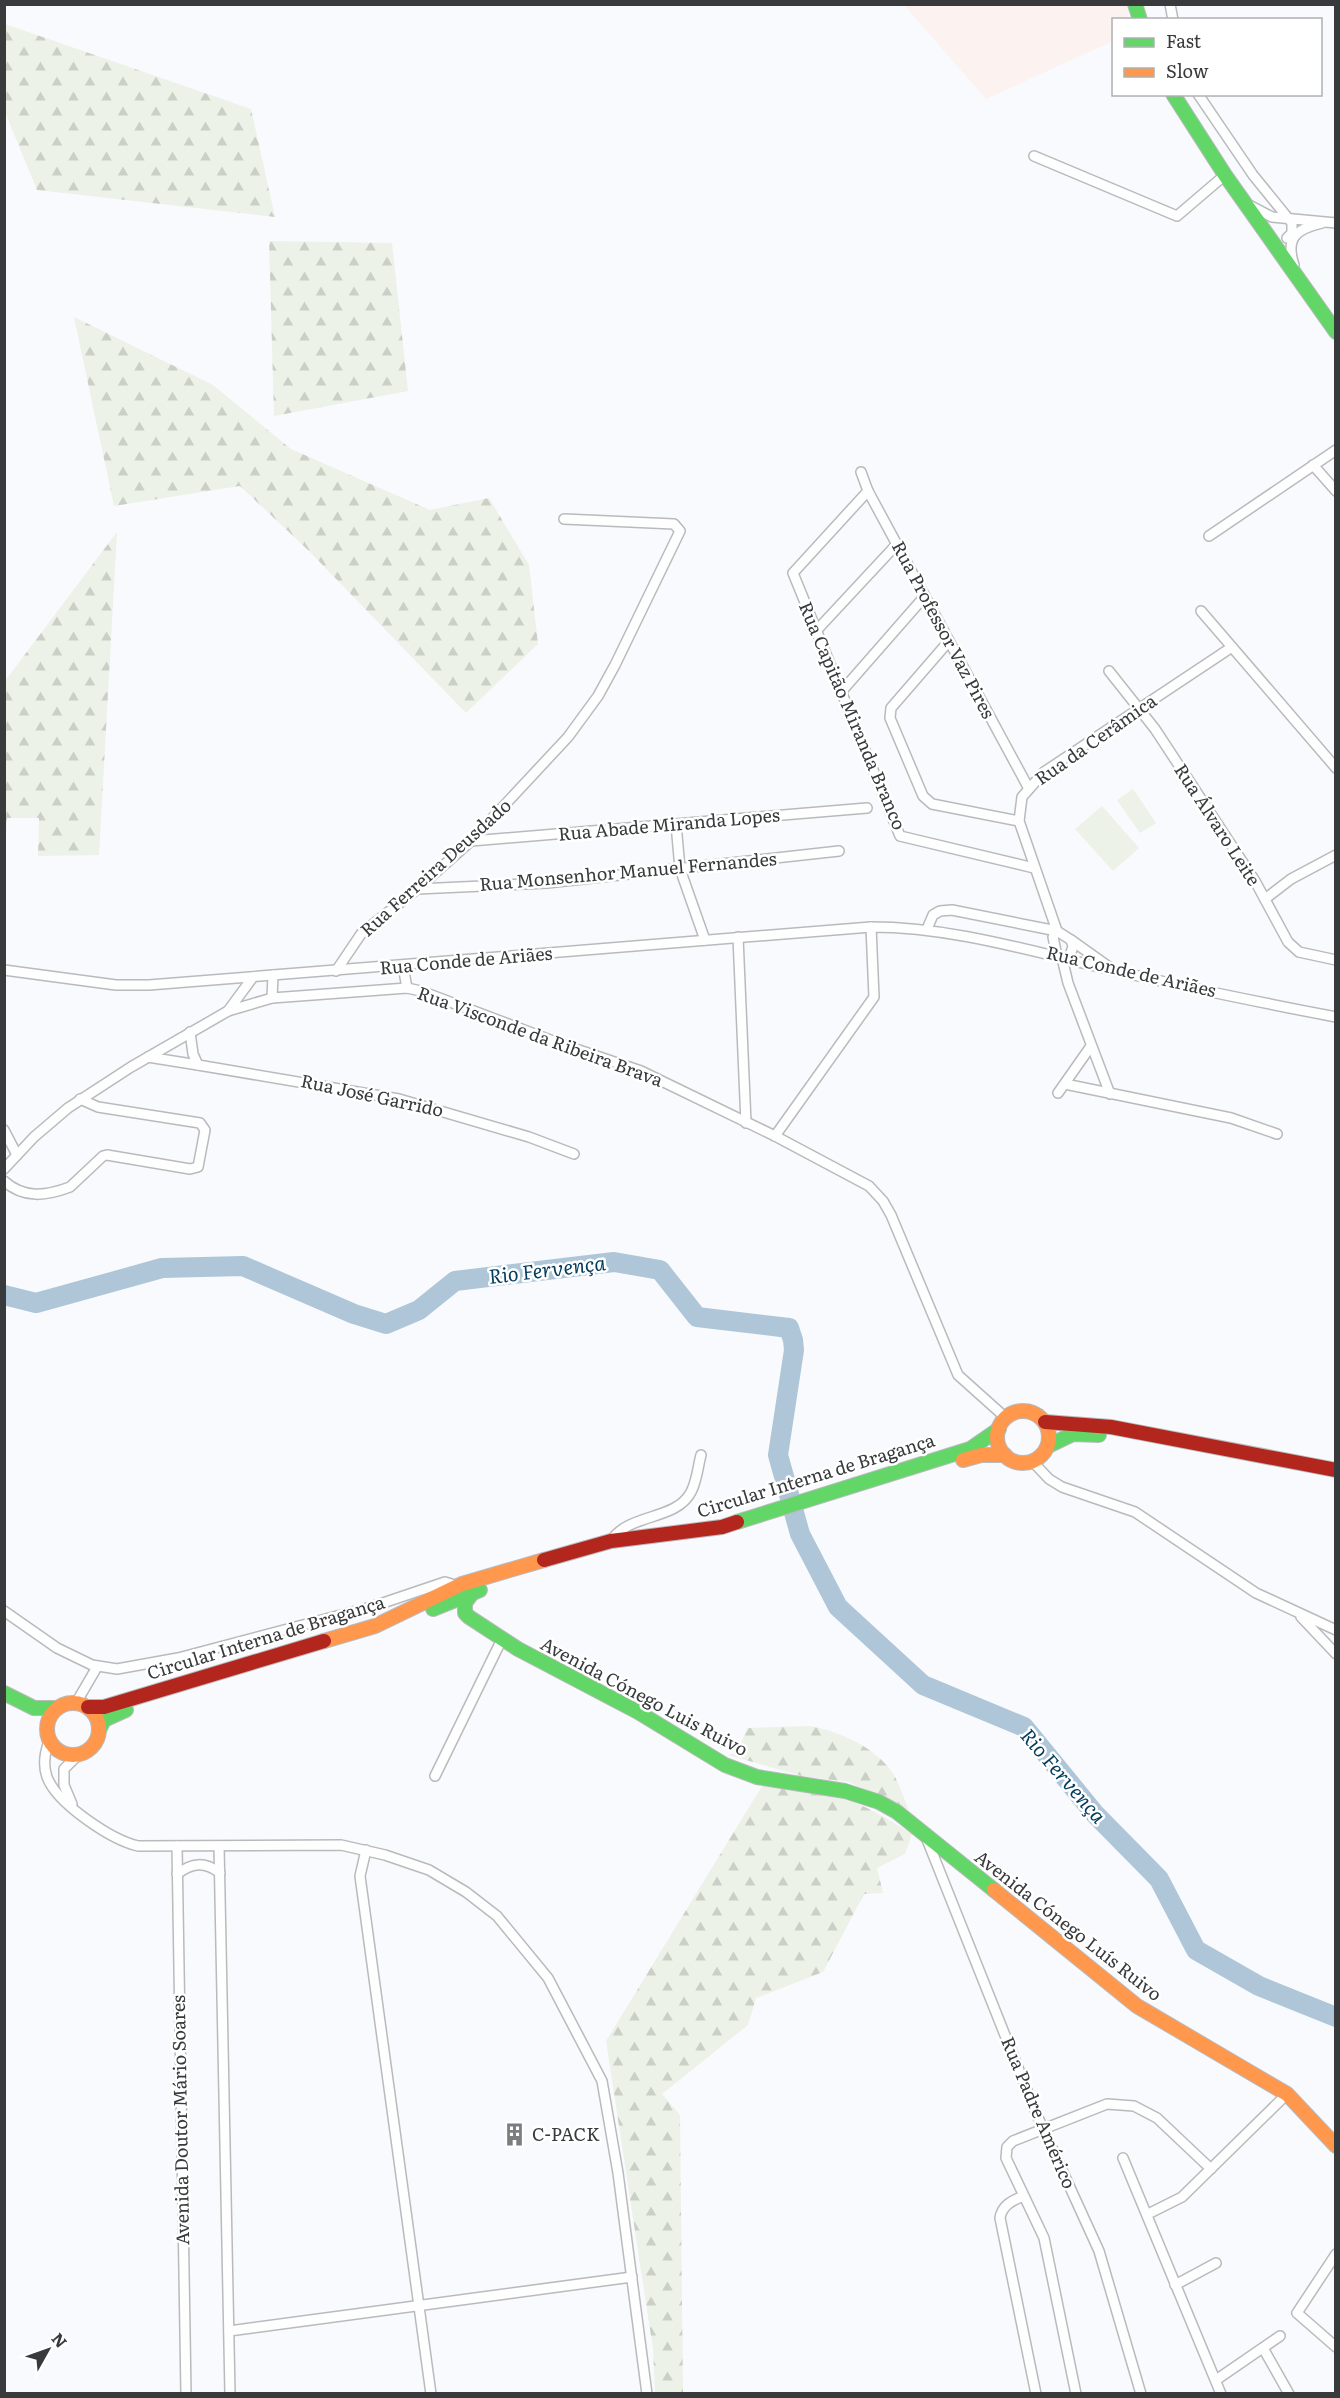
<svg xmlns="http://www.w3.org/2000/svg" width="1340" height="2398" font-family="Literata,serif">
<defs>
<pattern id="forest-firs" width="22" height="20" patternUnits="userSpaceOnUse" patternTransform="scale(1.5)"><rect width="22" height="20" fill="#ecf2e7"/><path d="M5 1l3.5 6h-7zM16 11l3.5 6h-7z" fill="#cbd0c7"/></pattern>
</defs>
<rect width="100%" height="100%" fill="#f8fafd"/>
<!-- commercial -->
<polygon fill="#fcf2ef" points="904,5 1127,5 1129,19 1114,20 1113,41 986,99"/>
<!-- forest -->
<g fill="url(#forest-firs)">
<polygon points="5,24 251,109 275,217 37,190 5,112"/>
<polygon points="269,241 392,243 408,391 274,416"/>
<polygon points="74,317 213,385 291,449 430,510 489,498 529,565 538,644 466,713 309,551 240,486 114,506"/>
<polygon points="117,532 99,855 38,856 39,818 7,818 5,853 5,681"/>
<path d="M810,1726c31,6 66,21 84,49 6,11 10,24 15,35l-60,-28 -47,-6 -74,-21 10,-3 9,-24z"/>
<path d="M762,1786c69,5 91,10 150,48l-7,20 -28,14 6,25 -19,1 -41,78 -67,26 -8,27 -86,69 18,21 3,278h-28l-2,-44 -47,-308z"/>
</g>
<!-- pitch -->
<g fill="#ecf2e7">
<polygon points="1133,789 1156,823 1140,833 1117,800"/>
<polygon points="1102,806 1139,848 1113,871 1075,829"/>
</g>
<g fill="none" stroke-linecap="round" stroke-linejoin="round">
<!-- river -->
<polyline stroke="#aec6d7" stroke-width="20" points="4,1295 36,1303 162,1268 243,1266 354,1314 386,1324 419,1310 455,1281 614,1262 660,1270 697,1317 789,1328 793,1340 794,1350 778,1455 800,1534 838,1607 923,1685 1024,1727 1095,1814 1159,1879 1196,1950 1259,1986 1336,2017"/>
<defs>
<g id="street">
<polyline points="1170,4 1173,20"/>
<polyline points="1198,94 1253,175 1292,223 1292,233 1287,238"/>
<polyline points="1034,156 1177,216 1225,175"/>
<polyline points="1251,206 1272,217 1336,223"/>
<path d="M1294,265c-9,-27 2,-36 28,-42"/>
<polyline points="1313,465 1336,491"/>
<polyline points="861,472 868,491 1028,787"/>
<polyline points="868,491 793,573 900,836 1034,868"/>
<polyline points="1209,536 1336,450"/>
<polyline points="1201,611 1336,768"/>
<polyline points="816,631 897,544"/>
<polyline points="949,641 891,708 890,718 923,796 932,804 1019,821"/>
<polyline points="1109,671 1155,729 1255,881 1288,942 1299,952 1336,960"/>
<polyline points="841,692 925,596"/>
<polyline points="676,824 680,869 705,940"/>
<polyline points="471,841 867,808"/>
<polyline points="417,889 547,883 839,851"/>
<polyline points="1265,899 1291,879 1336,855"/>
<polyline points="927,929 933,915 940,911 952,910 1057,931 1071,940 1073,946 1069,959"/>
<polyline points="1057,931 1019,821 1022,797 1044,772 1232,647"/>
<polyline points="738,937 746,1123"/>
<polyline points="1071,940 1109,967"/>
<polyline points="1057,956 1053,937 1057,931"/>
<polyline points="1062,958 1068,983 1110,1094"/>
<polyline points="403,966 407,988"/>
<path d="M4,970l112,15h33l722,-58c85,0 165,26 246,44 72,17 146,32 219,46"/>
<polyline points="336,971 361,934 417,889 471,841 568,737 598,696 615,665 680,531 674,524 564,519"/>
<polyline points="272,998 273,975"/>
<polyline points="228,1011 253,977"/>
<polyline points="190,1032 193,1054 198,1065 399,1099 529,1137 574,1154"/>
<polyline points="148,1057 198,1065"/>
<polyline points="1065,1084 1231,1118 1277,1134"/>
<polyline points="1058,1093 1091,1046"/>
<polyline points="4,1130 17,1155"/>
<polyline points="775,1136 874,997 871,927"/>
<polyline points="4,1169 34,1137 68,1108 131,1067 228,1011 272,998 407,988 421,991 561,1044 641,1071 775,1136 869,1186 883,1201 891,1215 958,1375 1006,1418"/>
<path d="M4,1181c20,18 42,15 66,6l33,-31 4,-1 83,14 8,-2 7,-37 -5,-7 -102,-16 -18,-8"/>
<polyline points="1033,1462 1049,1479 1062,1487 1135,1512 1256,1593 1336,1630"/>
<path d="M611,1541c17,-28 65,-20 80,-49 6,-11 7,-26 10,-37"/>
<polyline points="4,1611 57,1648 92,1665 117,1669 178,1658 371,1607 445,1582 458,1586"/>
<polyline points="1301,1617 1336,1654"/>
<polyline points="76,1703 97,1667"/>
<path d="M49,1741c-4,11 -6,25 -2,36 10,27 65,63 91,69l203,-1 44,10 44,15 37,22 31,24 51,62 54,103 16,92 29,221"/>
<polyline points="435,1776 502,1639"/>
<polyline points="72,1804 64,1785 64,1769 78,1755"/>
<polyline points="926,1837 1036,2113 1099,2251 1141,2394"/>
<polyline points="177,1846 186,2394"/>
<polyline points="219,1846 230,2394"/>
<polyline points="366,1850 360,1876 431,2394"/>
<path d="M177,1874c15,-11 27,-13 43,-1"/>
<polyline points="1123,2158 1221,2394"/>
<path d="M1023,2196c-11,5 -21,9 -23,22l36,176"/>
<polyline points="1148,2214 1182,2197 1287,2094"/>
<polyline points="1336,2254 1297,2313 1336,2347"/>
<polyline points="1175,2285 1216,2263"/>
<polyline points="229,2331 632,2277"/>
<polyline points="1263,2348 1289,2394"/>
<polyline points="1216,2380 1280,2336"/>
<polyline points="1076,2394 1044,2238 1006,2158 1007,2147 1013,2141 1107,2104 1134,2106 1157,2118 1211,2169"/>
</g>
<g id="fast">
<polyline points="1135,4 1140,20"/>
<polyline points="1173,94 1225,175 1336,332"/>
<polyline points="1048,1446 1073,1434 1099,1435"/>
<polyline points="737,1522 970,1449 999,1429"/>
<polyline points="473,1592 465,1603 465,1613 469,1617 518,1649 638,1712 725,1765 757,1777 845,1791 879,1802 897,1812 994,1890"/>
<polyline points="433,1609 480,1590"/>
<polyline points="4,1693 34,1708 56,1708"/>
<polyline points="99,1730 104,1720 126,1710"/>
</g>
<g id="slow">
<circle cx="1023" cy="1437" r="26"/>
<polyline points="963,1460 981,1455 1005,1455"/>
<polyline points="324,1641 375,1626 462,1584 544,1560"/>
<circle cx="73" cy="1729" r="26"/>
<polyline points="994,1890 1137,2006 1287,2094 1336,2146"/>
</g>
<g id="jam">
<polyline points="1045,1422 1111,1427 1336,1470"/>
<polyline points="544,1560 611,1541 722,1527 737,1522"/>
<polyline points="88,1707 104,1707 324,1641"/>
</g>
</defs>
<!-- street casing -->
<use href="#street" stroke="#b9babc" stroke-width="12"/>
<!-- fast casing -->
<use href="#fast" stroke="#b9babc" stroke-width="16"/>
<!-- slow casing -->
<use href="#slow" stroke="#b9babc" stroke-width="16"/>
<!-- jam casing -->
<use href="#jam" stroke="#b9babc" stroke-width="16"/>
<!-- street -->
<use href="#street" stroke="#fefeff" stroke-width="9"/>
<!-- fast -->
<use href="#fast" stroke="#63d668" stroke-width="14"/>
<!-- slow -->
<use href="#slow" stroke="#ff974d" stroke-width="14"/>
<!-- jam -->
<use href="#jam" stroke="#b3261e" stroke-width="14"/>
</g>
<!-- icons -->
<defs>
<symbol id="building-bare" viewBox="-9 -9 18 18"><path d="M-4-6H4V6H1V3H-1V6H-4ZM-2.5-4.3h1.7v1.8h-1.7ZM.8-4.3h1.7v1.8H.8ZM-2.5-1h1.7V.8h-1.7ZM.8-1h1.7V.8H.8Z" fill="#7b7d7f" stroke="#fff" stroke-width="2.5" paint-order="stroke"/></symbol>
</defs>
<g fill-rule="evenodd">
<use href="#building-bare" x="498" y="2118" width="33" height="33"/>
</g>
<g text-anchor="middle" stroke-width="5" stroke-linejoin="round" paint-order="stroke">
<!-- street labels -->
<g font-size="18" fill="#383a3b" stroke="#fff">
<text transform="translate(943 630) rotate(62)" y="6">Rua Professor Vaz Pires</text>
<text transform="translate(852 716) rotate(67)" y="6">Rua Capitão Miranda Branco</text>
<text transform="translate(1096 740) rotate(-35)" y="6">Rua da Cerâmica</text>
<text transform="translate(669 825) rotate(-5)" y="6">Rua Abade Miranda Lopes</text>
<text transform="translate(1217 825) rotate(57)" y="6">Rua Álvaro Leite</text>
<text transform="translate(436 868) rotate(-42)" y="6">Rua Ferreira Deusdado</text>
<text transform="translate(628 872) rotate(-5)" y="6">Rua Monsenhor Manuel Fernandes</text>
<text transform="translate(466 961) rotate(-5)" y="6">Rua Conde de Ariães</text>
<text transform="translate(1131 972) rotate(13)" y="6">Rua Conde de Ariães</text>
<text transform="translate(540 1037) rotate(20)" y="6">Rua Visconde da Ribeira Brava</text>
<text transform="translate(372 1096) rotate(12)" y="6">Rua José Garrido</text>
<text transform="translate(816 1476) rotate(-17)" y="6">Circular Interna de Bragança</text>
<text transform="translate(266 1638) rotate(-17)" y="6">Circular Interna de Bragança</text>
<text transform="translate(644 1697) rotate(28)" y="6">Avenida Cónego Luis Ruivo</text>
<text transform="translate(1068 1926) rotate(38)" y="6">Avenida Cónego Luís Ruivo</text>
<text transform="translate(1038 2113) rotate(67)" y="6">Rua Padre Américo</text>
<text transform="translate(181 2120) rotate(-91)" y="6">Avenida Doutor Mário Soares</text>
</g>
<!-- poi labels -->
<g font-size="18" fill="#383a3b" stroke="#fff" text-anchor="start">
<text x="532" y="2141">C-PACK</text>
</g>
<!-- water labels -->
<g font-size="20" font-style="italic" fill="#013c5d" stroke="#fff">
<text transform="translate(547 1270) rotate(-7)" y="7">Rio Fervença</text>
<text transform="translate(1063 1776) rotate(49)" y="7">Rio Fervença</text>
</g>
</g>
<!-- border -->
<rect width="1340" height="2398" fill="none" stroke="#383a3b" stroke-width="12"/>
<!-- legend -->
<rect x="1112" y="18" width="210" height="78" fill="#ffffff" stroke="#afb0b1" stroke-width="1.5"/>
<rect x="1124" y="38" width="30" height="9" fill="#63d668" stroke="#afb0b1" stroke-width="1.5"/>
<text x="1166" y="48" font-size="18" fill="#383a3b">Fast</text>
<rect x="1124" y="68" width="30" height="9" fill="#ff974d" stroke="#afb0b1" stroke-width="1.5"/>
<text x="1166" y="78" font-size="18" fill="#383a3b">Slow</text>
<!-- north arrow -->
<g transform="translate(48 2350) rotate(50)" stroke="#ffffff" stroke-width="4.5" paint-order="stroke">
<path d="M0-4.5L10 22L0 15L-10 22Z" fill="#383a3b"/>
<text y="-9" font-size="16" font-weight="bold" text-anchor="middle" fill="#383a3b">N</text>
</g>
</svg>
